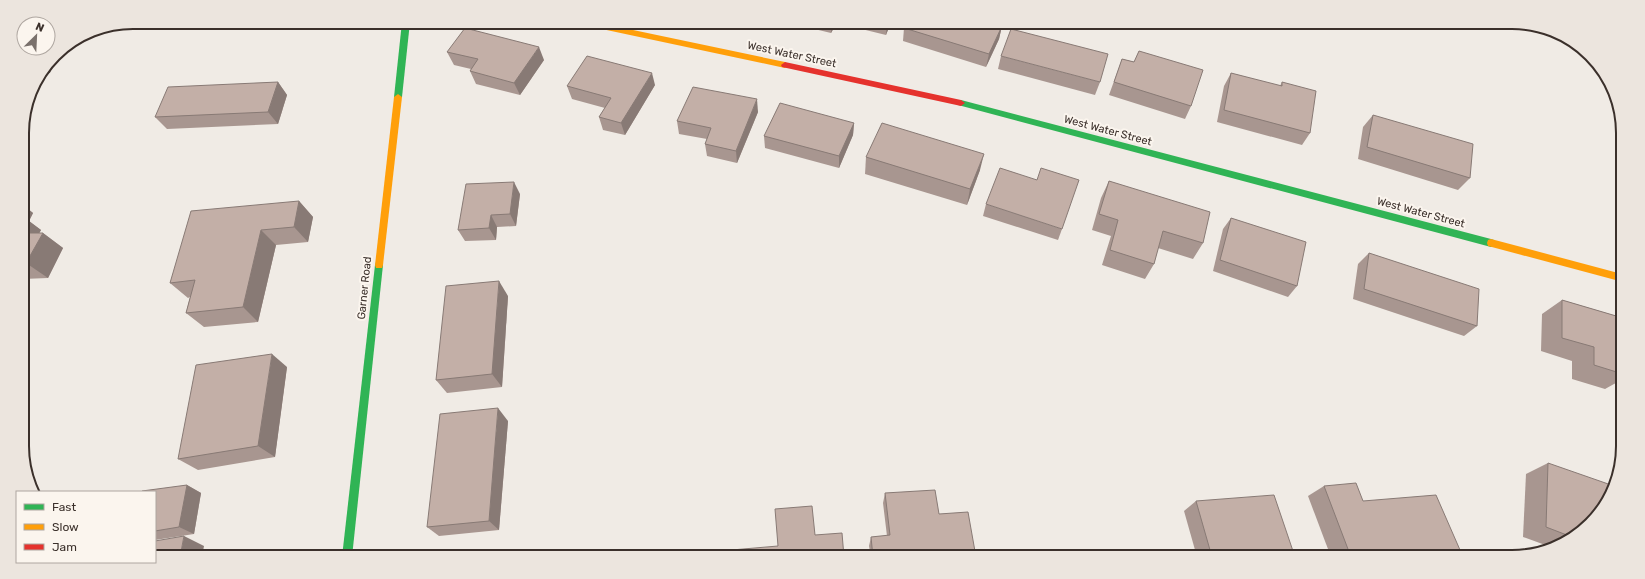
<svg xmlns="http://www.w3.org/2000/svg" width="1645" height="579" font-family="Rubik,sans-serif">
<rect width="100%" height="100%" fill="#f0ebe5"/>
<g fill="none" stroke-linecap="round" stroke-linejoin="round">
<!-- fast -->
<g fill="#30b455" fill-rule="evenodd">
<polygon points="402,22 410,22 402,97 398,100 394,97"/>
<polygon points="961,100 1491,239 1494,240 1495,243 1494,246 1491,247 958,105 957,103 958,101"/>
<polygon points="379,261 382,262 383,265 352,557 342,557 375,265 376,262"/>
</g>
<!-- slow -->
<g fill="#ff9f0a" fill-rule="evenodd">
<polygon points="579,22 595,22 785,62 789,65 785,68 583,25"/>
<polygon points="398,94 402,97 383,265 382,268 376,268 375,265 394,97"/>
<polygon points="1491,239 1622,274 1623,282 1488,246 1487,243 1488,240"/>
</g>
<!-- jam -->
<polygon fill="#e5322d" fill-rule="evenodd" points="785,62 961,100 965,103 961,106 782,67 781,65"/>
</g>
<!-- wall -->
<g fill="#a89690">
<polygon points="806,22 891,22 886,35 837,23 831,33 806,27"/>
<polygon points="1002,26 999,39 986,67 903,41 904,28"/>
<polygon points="1139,51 1191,106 1185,119 1109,95 1122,59 1134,62"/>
<polygon points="447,52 544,60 520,95 476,84 470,71 471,69 454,65"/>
<polygon points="1001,56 1100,82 1095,95 998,69"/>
<polygon points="1231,73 1280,86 1282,82 1310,133 1302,145 1217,122 1224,86"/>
<polygon points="278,82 287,95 278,124 167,129 155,117"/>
<polygon points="655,85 625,135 603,130 599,117 605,108 572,99 567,86"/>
<polygon points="758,112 737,163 707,156 705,144 707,139 679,134 677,121"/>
<polygon points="1373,115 1470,178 1458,190 1358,159 1363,127"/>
<polygon points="854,123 853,135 839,168 765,148 764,136"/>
<polygon points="866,157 980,170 967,205 865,174"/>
<polygon points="1109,181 1203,243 1193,259 1158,248 1154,264 1145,279 1102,265 1111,236 1092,230 1101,198"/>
<polygon points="520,194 516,226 497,227 496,240 465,241 458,230"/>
<polygon points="299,201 313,217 308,242 276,245 258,322 204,327 186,313 190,297 188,298 170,283"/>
<polygon points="986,204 1062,229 1058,240 983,216"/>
<polygon points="23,205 33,213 29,221 41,230 39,233 43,233 63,248 48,278 23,279"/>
<polygon points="1231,218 1297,286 1288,297 1213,271 1223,229"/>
<polygon points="1369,253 1477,326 1464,336 1353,299 1358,264"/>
<polygon points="508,296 502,387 447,393 436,380"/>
<polygon points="1562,300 1623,318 1623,379 1605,389 1572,379 1572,361 1541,351 1542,314"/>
<polygon points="287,367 275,457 198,470 178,459"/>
<polygon points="508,421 499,530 439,536 427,527"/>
<polygon points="1548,463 1580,534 1548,546 1523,537 1526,474"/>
<polygon points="187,485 201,493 194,534 155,540 155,492"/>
<polygon points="1324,486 1363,501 1460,550 1446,557 1331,557 1308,496"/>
<polygon points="885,493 976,557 871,557 869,546 871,537 887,536 883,503"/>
<polygon points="1196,501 1295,557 1197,557 1184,511"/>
</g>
<!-- shaded-wall -->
<g fill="#887a75">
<polygon points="832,22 837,22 831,33"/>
<polygon points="887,22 891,22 886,35"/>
<polygon points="1002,26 999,39 986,67 989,54"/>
<polygon points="539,47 544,60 520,95 514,83"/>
<polygon points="56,55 50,73 41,74"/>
<polygon points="652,73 655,85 625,135 621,123"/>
<polygon points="278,82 287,95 278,124 268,112"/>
<polygon points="757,99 758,112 737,163 736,151"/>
<polygon points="854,123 853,135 839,168 839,156"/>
<polygon points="984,154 980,170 967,205 970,189"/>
<polygon points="514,182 520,194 516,226 510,214"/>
<polygon points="299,201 313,217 308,242 294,227"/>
<polygon points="23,205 33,213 29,221 41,230 31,249 23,243"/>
<polygon points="491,215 497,227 496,240 489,228"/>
<polygon points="261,230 276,245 258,322 243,307"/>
<polygon points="43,233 63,248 48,278 26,263"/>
<polygon points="499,281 508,296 502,387 492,374"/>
<polygon points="272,354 287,367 275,457 258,446"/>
<polygon points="498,408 508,421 499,530 489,521"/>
<polygon points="187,485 201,493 194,534 179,527"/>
<polygon points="184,536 204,546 202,557 180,557"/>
</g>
<!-- building -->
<g fill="#c3afa7" stroke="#887a75">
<polygon points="908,22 988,22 1002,26 989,54 904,28"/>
<polygon points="465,28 539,47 514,83 470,71 478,59 447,52"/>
<polygon points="1011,29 1108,54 1100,82 1001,56"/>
<polygon points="1139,51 1203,70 1191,106 1114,82 1122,59 1134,62"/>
<polygon points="587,56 652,73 621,123 599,117 611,98 567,86"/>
<polygon points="1231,73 1282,86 1282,82 1316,91 1310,133 1224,110"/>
<polygon points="278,82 268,112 155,117 168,87"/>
<polygon points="693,87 757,99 736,151 705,144 711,128 677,121"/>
<polygon points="780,103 854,123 839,156 764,136"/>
<polygon points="1373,115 1473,144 1470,178 1367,147"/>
<polygon points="882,123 984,154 970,189 866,157"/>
<polygon points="1000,168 1037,180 1041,168 1079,180 1062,229 986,204"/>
<polygon points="1109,181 1210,212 1203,243 1163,231 1154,264 1110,250 1118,220 1099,214"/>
<polygon points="514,182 510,214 491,215 489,228 458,230 466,184"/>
<polygon points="299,201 294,227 261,230 243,307 186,313 195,280 170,283 191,211"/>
<polygon points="1231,218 1306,242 1297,286 1220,260"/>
<polygon points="23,233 43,233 26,263 23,264"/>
<polygon points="1369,253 1479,289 1477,326 1364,289"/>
<polygon points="499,281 492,374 436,380 446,286"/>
<polygon points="1562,300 1623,318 1623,374 1594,365 1594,347 1562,338"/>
<polygon points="272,354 258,446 178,459 196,365"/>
<polygon points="498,408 489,521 427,527 440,414"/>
<polygon points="1548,463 1614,486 1580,534 1572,537 1546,527"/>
<polygon points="1356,483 1363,501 1436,495 1460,550 1387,557 1351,557 1324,486"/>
<polygon points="187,485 179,527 155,531 155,492 142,492 142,491"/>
<polygon points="935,490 939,514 968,512 976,557 873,557 871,537 890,535 885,493"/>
<polygon points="1274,495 1295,557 1212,557 1196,501"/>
<polygon points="812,506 815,535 842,533 844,557 721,557 720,551 778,546 775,509"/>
<polygon points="184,536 180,557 155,557 155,541"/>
<polygon points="1128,551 1129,557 1055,557"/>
</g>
<g text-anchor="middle" stroke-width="4" stroke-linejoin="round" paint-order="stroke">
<!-- street labels -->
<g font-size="11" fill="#3b302b" stroke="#fbf5ee">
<text transform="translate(792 54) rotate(12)" y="4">West Water Street</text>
<text transform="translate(1108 130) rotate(15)" y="4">West Water Street</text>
<text transform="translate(1421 212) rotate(15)" y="4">West Water Street</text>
<text transform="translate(364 288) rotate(-84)" y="4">Garner Road</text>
</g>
</g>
<!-- crop -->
<path d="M0 0H1645V579H0ZM133 29H1512A104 104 0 0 1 1616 133V446A104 104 0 0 1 1512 550H133A104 104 0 0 1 29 446V133A104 104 0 0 1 133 29Z" fill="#ece5de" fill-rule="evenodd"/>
<path fill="none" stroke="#3b302b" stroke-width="2" d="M133 29H1512A104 104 0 0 1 1616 133V446A104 104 0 0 1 1512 550H133A104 104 0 0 1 29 446V133A104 104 0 0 1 133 29Z"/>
<!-- legend -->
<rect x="16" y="491" width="140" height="72" fill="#fbf5ee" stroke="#aea6a0"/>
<rect x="24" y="504" width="20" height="6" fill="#30b455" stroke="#aea6a0"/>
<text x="52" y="511" font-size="12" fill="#3b302b">Fast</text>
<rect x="24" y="524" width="20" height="6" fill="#ff9f0a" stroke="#aea6a0"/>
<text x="52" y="531" font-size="12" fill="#3b302b">Slow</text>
<rect x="24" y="544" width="20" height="6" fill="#e5322d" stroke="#aea6a0"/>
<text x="52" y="551" font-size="12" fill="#3b302b">Jam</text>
<!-- north arrow -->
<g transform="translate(36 36) rotate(24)"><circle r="19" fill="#fbf5ee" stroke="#aea6a0"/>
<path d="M0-3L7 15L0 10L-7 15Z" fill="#7a716c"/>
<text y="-6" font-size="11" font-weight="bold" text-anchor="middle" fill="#3b302b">N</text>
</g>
</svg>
